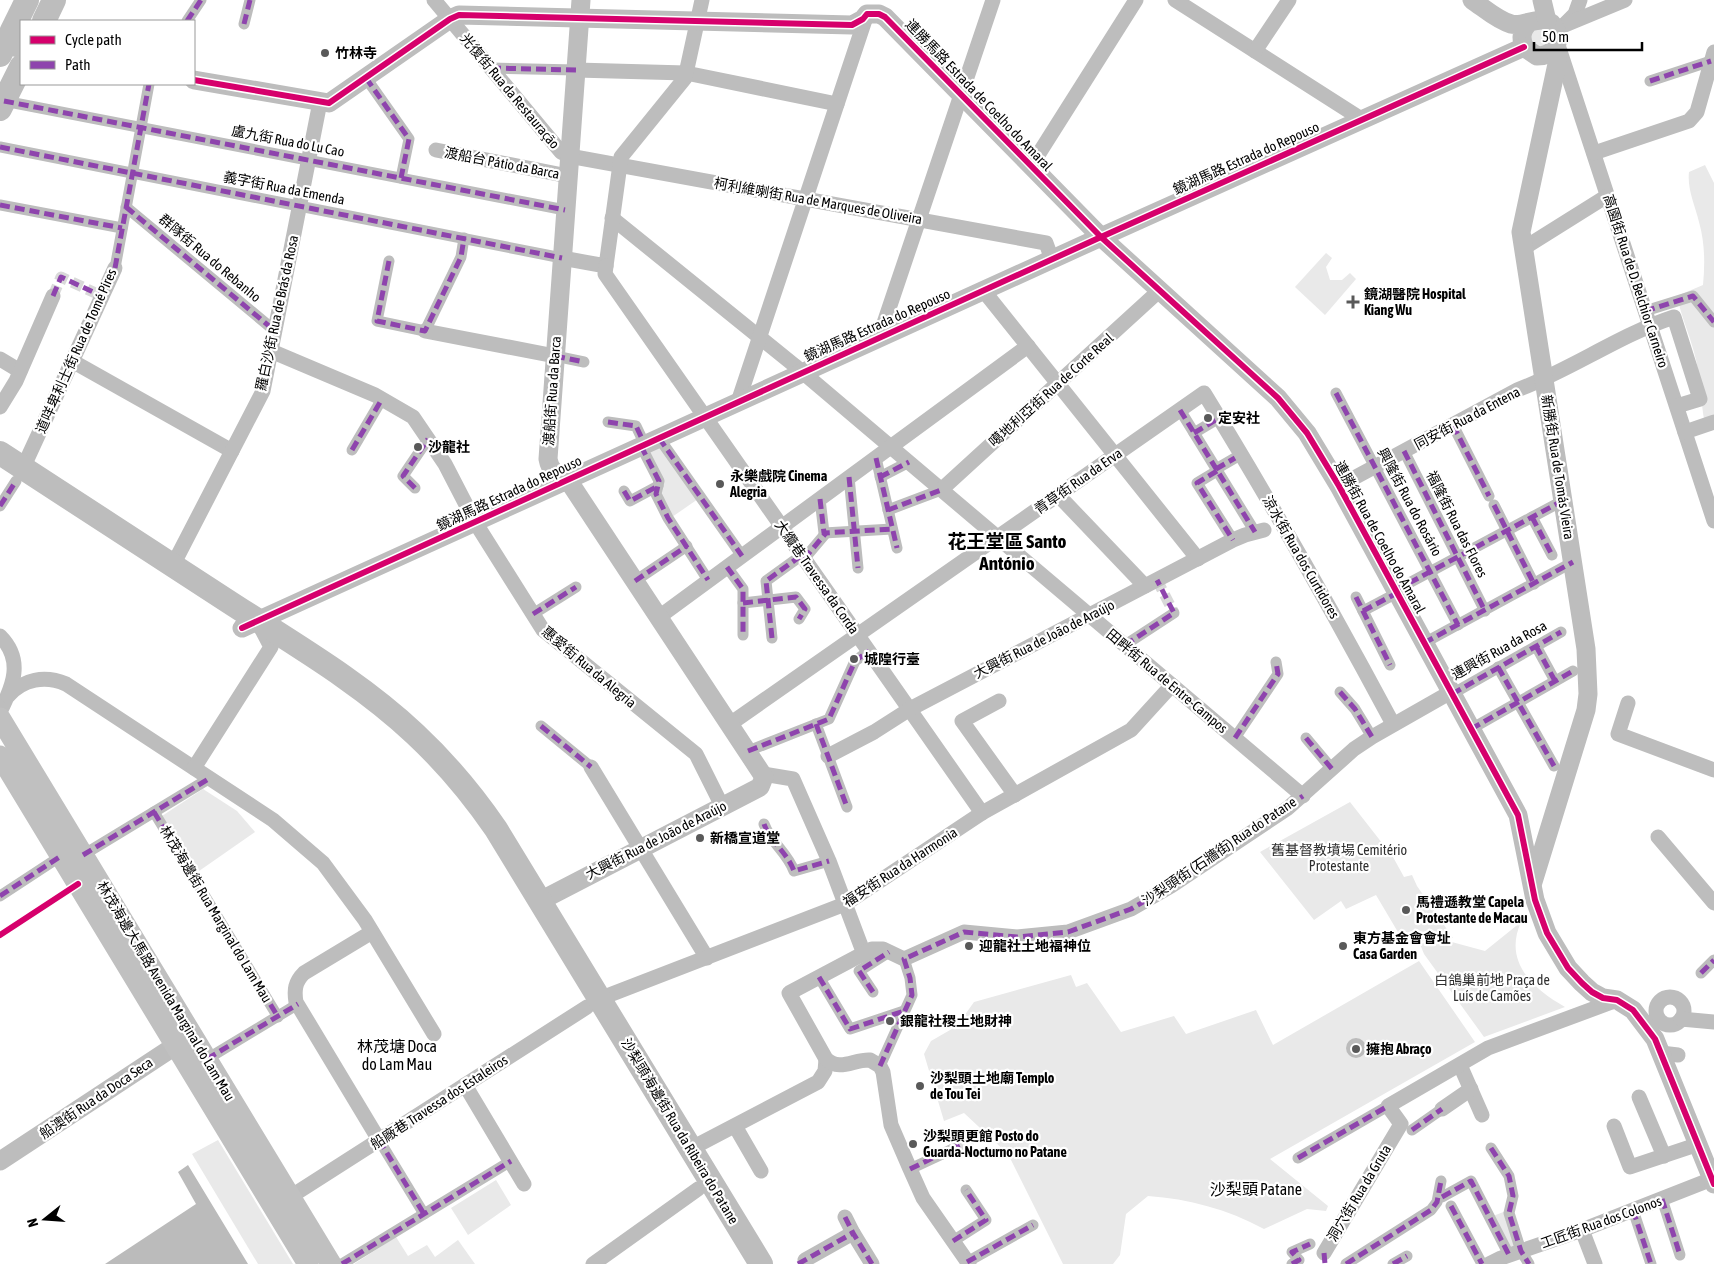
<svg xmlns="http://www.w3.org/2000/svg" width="1714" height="1264" font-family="'Asap Condensed','Noto Sans SC',sans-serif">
<rect width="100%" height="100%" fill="#fff"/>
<!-- green -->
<g fill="#e9e9e9">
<polygon points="1546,28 1550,41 1543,48 1533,46 1530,33 1532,30"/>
<path d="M1705,165l9,18v239l-9,2c-5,-24 -4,-48 -11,-72 -5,-19 -13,-36 -17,-56l26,-11c2,-21 2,-42 -4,-63 -4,-17 -12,-33 -10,-50z"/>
<polygon points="1326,253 1332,258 1326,267 1330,280 1342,280 1350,273 1356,279 1325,315 1295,287"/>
<polygon points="658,442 698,499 672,517 659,494 645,448"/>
<polygon points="203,789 237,811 255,832 199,871 162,816"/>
<polygon points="1350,802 1393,857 1404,877 1412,875 1417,886 1453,938 1437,935 1414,945 1405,944 1376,895 1346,909 1341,901 1314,920 1260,852"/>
<path d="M1521,922c-18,40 12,67 44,85l-81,30 -60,-83 -4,-10 17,-6 48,13z"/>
<path d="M1419,961l56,81 -205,117 58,47 -2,5 -19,-2 -43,20c-37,-20 -75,-30 -116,-33l-22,18 -6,41 -7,9h-50l-55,-110 -44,-41 -20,8 -20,-67 7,-13 26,-15 17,-24 97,-27 5,12 11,-4 34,49 53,-16 12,18 70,-24 17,35z"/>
<polygon points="218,1140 293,1264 258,1264 192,1154"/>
<polygon points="496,1180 511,1205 468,1235 451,1208"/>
<polygon points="1506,1211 1517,1247 1511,1249 1493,1216"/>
<polygon points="396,1237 408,1256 427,1245 435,1257 458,1240 475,1264 354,1264"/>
</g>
<!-- water -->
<g fill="#bbb">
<circle cx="1356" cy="1048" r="10"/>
<polygon points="188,1165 248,1264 105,1264 196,1204 178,1172"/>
</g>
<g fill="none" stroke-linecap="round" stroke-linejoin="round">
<!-- pedestrian-tunnel -->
<g stroke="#d9d9d9" stroke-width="11" stroke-dasharray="11 5.5" stroke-linecap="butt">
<polyline points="53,296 61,277 102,296"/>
<polyline points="1157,580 1174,613"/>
<polyline points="955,1148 972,1139"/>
</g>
<!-- pedestrian -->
<g stroke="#bdbdbd" stroke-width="11">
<polyline points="187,21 201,0"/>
<polyline points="244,24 250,0"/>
<polyline points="491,68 576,70"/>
<polyline points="366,78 409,139 401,178"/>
<polyline points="1650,81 1711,61"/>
<polyline points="4,101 565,210"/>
<polyline points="0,147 562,258"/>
<polyline points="0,205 122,228"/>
<polyline points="126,207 275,331"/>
<polyline points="389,261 377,321 425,331 461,257 464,238"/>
<polyline points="115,268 149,84"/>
<polyline points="1645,311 1693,296 1714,322"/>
<polyline points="555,356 584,362"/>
<polyline points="1336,393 1458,625"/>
<polyline points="1180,410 1255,532"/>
<polyline points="608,422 636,426 645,445"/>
<polyline points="1453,425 1489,496"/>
<polyline points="1194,433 1219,418"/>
<polyline points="659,438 742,556"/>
<polyline points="641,446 659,481 656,494 668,518 708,580"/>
<polyline points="352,450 382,399"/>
<polyline points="1404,451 1485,611"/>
<polyline points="876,458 897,548"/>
<polyline points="1216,469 1235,458"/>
<polyline points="1217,471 1197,483 1233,540"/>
<polyline points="849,477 858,568"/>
<polyline points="880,477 909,462"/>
<polyline points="415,488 403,476 428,439"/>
<polyline points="624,491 630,501 658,486"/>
<polyline points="820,499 824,533 892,529"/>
<polyline points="1494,505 1534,584"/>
<polyline points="0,506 16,481"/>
<polyline points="888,510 941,490"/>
<polyline points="1532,517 1552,555"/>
<polyline points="804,559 826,533"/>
<polyline points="727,567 743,589 743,635"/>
<polyline points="635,581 687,546"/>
<polyline points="1396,590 1564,500"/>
<polyline points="1356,597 1390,665"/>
<polyline points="743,603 796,597 805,609 799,619"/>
<polyline points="1363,611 1397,593"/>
<polyline points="533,614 576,587"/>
<polyline points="772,638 766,581 802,555"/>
<polyline points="1424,643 1573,562"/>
<polyline points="1125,645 1174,613"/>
<polyline points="1536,646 1555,681"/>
<polyline points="1498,667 1554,766"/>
<polyline points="1340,692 1355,709 1372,737"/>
<polyline points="1452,694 1561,632"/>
<polyline points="816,724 847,807"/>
<polyline points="541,726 591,767"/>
<polyline points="1471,729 1573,671"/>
<polyline points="1235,738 1278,674 1276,662"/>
<polyline points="1306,738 1332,769"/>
<polyline points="748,751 829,719 855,661 869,651"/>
<polyline points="154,812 278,1017"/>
<path d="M764,824c7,19 23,28 30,47l35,-10"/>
<polyline points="83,855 210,778"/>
<polyline points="0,896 61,856"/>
<polyline points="1701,973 1714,960"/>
<polyline points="819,977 850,1029 904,1011"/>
<polyline points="873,992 859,971 889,952"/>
<polyline points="207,1059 298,1004"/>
<polyline points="880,1066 912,995 910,978 904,959"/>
<polyline points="1412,1130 1442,1109"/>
<polyline points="379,1140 424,1214"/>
<polyline points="1491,1148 1509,1176 1513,1196 1509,1213 1521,1251 1529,1264"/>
<polyline points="1298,1158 1388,1106"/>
<polyline points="910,1169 955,1148"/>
<polyline points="1442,1197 1471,1181 1509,1255"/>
<polyline points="1662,1199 1680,1255"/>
<polyline points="1451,1206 1482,1264"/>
<polyline points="1633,1210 1651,1264"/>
<polyline points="953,1241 986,1220 966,1190"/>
<polyline points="967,1262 1033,1225"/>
<polyline points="342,1264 511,1161"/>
<polyline points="1292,1264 1299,1260 1292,1252 1310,1244"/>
<polyline points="1346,1264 1431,1210 1437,1202 1441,1181"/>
<polyline points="1393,1264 1407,1256"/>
</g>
<!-- minor -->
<g stroke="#bdbdbd" stroke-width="15">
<polyline points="434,0 561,152 569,156 1046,243 1050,254 1046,262"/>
<polyline points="1175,0 1363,120"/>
<polyline points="1565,24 1575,14 1580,0"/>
<polyline points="1555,29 1625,0"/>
<polyline points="1559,48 1714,521"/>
<polyline points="1255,51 1289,0"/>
<polyline points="576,70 686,73 837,104"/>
<polyline points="436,150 568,176"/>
<polyline points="1594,153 1689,121 1697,112 1714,52"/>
<polyline points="1031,166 1136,0"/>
<polyline points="612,218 794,365 1303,796"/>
<polyline points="1524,248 1607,196"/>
<polyline points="562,258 606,266 621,157 685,78 702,0"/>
<polyline points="606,266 605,274 982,813"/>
<polyline points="983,290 1198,559"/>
<polyline points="425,331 555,356"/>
<polyline points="879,338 993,0"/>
<polyline points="271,351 375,395 413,417 445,464 475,522 543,630 696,754 722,806"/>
<polyline points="0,359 20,371"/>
<polyline points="72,361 232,451"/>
<polyline points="738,402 867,14"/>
<polyline points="0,407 16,381 53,296"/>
<polyline points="1685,432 1714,422"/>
<polyline points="23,468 115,268"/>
<path d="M1339,486l178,-96c54,-20 102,-55 157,-73l26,82 -23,7"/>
<polyline points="941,490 1160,290"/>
<polyline points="1058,495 1145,586"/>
<polyline points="173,565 263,391 320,102"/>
<polyline points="659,617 1028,346"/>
<path d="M0,636c24,24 13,50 0,76"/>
<path d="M8,696c15,-17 37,-21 58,-12l207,136 50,43 42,57 69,114"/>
<polyline points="999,701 962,721 1015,795"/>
<polyline points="1628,703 1618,734 1714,770"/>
<path d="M730,724l474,-331c67,109 129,219 189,331"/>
<polyline points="828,756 874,732 910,709 1233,540 1245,535 1264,530"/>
<polyline points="591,767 707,958"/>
<polyline points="194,768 271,647 259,624"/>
<polyline points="763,774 793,779 829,861 864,954"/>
<polyline points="1658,837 1714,903"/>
<path d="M372,932l-68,41c-9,9 -10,17 -8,29l83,138"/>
<circle cx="1670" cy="1011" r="14"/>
<polyline points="599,999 845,904 982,813 1131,730 1172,685"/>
<polyline points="1681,1019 1714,1022"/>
<polyline points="1661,1053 1678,1055"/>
<polyline points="1460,1065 1482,1115"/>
<polyline points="465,1085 524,1184"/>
<polyline points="1639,1097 1664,1156"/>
<polyline points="1442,1109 1471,1089"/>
<polyline points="735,1126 761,1171"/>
<polyline points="1614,1126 1630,1167 1699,1144"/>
<polyline points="690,1149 818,1082 825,1071 826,1059"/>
<polyline points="290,1197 587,1007"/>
<polyline points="845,1217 853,1233 872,1264"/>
<polyline points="1582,1230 1595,1264"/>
<polyline points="1324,1253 1401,1124 1388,1106 1488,1048 1617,1000"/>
<polyline points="805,1260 853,1233"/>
<polyline points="593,1264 698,1189"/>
<path d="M969,1264l-46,-66 -13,-29 -19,-44 -8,-53 -3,-6 -10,-6c-16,-1 -30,12 -44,-1l-37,-66 83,-44h11l21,10 60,-27 53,5 51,-5 63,-23 40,-23 117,-78 66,-59 18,-12 79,-45"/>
<polyline points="1489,1264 1501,1258 1582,1230 1712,1179"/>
</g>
<!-- tertiary -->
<g stroke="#bdbdbd" stroke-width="19">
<path d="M1472,0c12,8 25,20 39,24 15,4 36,-15 45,6 3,6 2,13 -2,19 -4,5 -10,7 -17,7l-12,-8c-5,-10 -4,-18 5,-26"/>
<polyline points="1542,0 1547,21"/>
<polyline points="0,42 21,49"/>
<polyline points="194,80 329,103 450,19 459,15 852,25 863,19 867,14 879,14 885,17 1101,237 1278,398 1307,433 1339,486 1518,815 1535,900 1547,933 1568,968 1582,983 1592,992 1603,998 1617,1000 1633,1010 1655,1039 1714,1184"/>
<polyline points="242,628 1101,237 1524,47"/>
<polyline points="1533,882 1586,710 1588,694 1586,649 1521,232 1557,64 1556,46"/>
<path d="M540,901l220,-114 4,-10 -196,-297c-11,-5 -18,-9 -20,-21l33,-459"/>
<polyline points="0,1161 187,1038"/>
</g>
<!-- secondary -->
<g stroke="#c0c0c0" stroke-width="21">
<polyline points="0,718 331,1264"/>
<polyline points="0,756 308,1264"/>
</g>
<!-- primary -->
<g stroke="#bdbdbd" stroke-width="24">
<polyline points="44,21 54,0"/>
<polyline points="0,55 27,0"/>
<polyline points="0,109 21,67"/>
<path d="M0,453c76,50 153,99 229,149 63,41 131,80 186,132 30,28 57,60 81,95l265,435"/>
</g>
<!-- quiet -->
<g stroke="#8e44ad" stroke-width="5" stroke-dasharray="10 5" stroke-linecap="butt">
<polyline points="187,21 201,0"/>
<polyline points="244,24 250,0"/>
<polyline points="491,68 576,70"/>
<polyline points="366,78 409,139 401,178"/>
<polyline points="1650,81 1711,61"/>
<polyline points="4,101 565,210"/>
<polyline points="0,147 562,258"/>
<polyline points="0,205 122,228"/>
<polyline points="126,207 275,331"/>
<polyline points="389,261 377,321 425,331 461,257 464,238"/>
<polyline points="115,268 149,84"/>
<polyline points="53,296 61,277 102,296"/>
<polyline points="1645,311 1693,296 1714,322"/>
<polyline points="555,356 584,362"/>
<polyline points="1336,393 1458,625"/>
<polyline points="1180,410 1255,532"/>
<polyline points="608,422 636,426 645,445"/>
<polyline points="1453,425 1489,496"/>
<polyline points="1194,433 1219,418"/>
<polyline points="659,438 742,556"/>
<polyline points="641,446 659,481 656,494 668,518 708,580"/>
<polyline points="352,450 382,399"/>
<polyline points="1404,451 1485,611"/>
<polyline points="876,458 897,548"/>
<polyline points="1216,469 1235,458"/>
<polyline points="1217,471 1197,483 1233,540"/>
<polyline points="849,477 858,568"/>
<polyline points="880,477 909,462"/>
<polyline points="415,488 403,476 428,439"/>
<polyline points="624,491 630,501 658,486"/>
<polyline points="820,499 824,533 892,529"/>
<polyline points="1494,505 1534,584"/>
<polyline points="0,506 16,481"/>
<polyline points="888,510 941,490"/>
<polyline points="1532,517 1552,555"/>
<polyline points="804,559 826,533"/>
<polyline points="727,567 743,589 743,635"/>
<polyline points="635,581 687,546"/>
<polyline points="1396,590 1564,500"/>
<polyline points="1356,597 1390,665"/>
<polyline points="743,603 796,597 805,609 799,619"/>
<polyline points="1363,611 1397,593"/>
<polyline points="533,614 576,587"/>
<polyline points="772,638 766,581 802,555"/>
<polyline points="1424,643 1573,562"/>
<polyline points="1125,645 1174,613 1157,580"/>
<polyline points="1536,646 1555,681"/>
<polyline points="1498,667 1554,766"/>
<polyline points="1340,692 1355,709 1372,737"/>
<polyline points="1452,694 1561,632"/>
<polyline points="816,724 847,807"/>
<polyline points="541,726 591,767"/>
<polyline points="1471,729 1573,671"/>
<polyline points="1235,738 1278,674 1276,662"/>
<polyline points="1306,738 1332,769"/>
<polyline points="748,751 829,719 855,661 869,651"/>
<polyline points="154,812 278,1017"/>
<path d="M764,824c7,19 23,28 30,47l35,-10"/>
<polyline points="83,855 210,778"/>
<polyline points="0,896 61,856"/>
<polyline points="1701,973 1714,960"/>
<polyline points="819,977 850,1029 904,1011"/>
<polyline points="873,992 859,971 889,952"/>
<polyline points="207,1059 298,1004"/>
<polyline points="880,1066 912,995 910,978 904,959 964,932 1017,937 1068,932 1131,909 1171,886 1303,796"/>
<polyline points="1412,1130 1442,1109"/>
<polyline points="379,1140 424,1214"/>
<polyline points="1491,1148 1509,1176 1513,1196 1509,1213 1521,1251 1529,1264"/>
<polyline points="1298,1158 1388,1106"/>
<polyline points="910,1169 972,1139"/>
<polyline points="1442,1197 1471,1181 1509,1255"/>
<polyline points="1662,1199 1680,1255"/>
<polyline points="1451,1206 1482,1264"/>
<polyline points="1633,1210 1651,1264"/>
<polyline points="845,1217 853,1233 872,1264"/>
<polyline points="953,1241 986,1220 966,1190"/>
<polyline points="1324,1253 1325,1264"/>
<polyline points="967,1262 1033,1225"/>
<polyline points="342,1264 511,1161"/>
<polyline points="798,1264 853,1233"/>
<polyline points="1292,1264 1299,1260 1292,1252 1310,1244"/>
<polyline points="1346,1264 1431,1210 1437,1202 1441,1181"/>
<polyline points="1393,1264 1407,1256"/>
</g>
<defs>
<g id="cycleway">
<polyline points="194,80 329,103 450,19 459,15 852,25 863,19 867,14 879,14 885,17 1101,237 1278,398 1307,433 1339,486 1518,815 1535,900 1547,933 1568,968 1582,983 1592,992 1603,998 1617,1000 1633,1010 1655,1039 1714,1184"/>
<polyline points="242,628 1101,237 1524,47"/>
<polyline points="0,935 78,884"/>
</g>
</defs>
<!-- cycleway casing -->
<use href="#cycleway" stroke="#fff" stroke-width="9"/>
<!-- cycleway -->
<use href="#cycleway" stroke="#d6006c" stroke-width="6"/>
</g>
<!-- markers -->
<g fill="#595959" stroke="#fff" stroke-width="2">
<circle cx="325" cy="53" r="5"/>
<path d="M1350.5 294.5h5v5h5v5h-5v5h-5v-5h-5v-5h5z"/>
<circle cx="1208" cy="418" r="5"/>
<circle cx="418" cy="447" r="5"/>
<circle cx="720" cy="484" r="5"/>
<circle cx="854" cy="659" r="5"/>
<circle cx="700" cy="838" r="5"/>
<circle cx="1406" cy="910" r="5"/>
<circle cx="969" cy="946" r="5"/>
<circle cx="1343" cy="946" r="5"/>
<circle cx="890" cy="1021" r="5"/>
<circle cx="1356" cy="1049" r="5"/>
<circle cx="920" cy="1086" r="5"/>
<circle cx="913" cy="1144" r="5"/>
</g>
<g text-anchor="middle" stroke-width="4.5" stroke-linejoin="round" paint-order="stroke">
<!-- poi labels -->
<g font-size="14" font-weight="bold" fill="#000" stroke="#fff" text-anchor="start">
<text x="335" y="58">竹林寺</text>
<text x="1364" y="299">鏡湖醫院 Hospital<tspan x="1364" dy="16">Kiang Wu</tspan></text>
<text x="1218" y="423">定安社</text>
<text x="428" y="452">沙龍社</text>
<text x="730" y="481">永樂戲院 Cinema<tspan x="730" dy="16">Alegria</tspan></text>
<text x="864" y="664">城隍行臺</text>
<text x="710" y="843">新橋宣道堂</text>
<text x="1416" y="907">馬禮遜教堂 Capela<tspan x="1416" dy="16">Protestante de Macau</tspan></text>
<text x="1353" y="943">東方基金會會址<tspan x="1353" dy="16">Casa Garden</tspan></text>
<text x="979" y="951">迎龍社土地福神位</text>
<text x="900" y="1026">銀龍社稷土地財神</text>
<text x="1366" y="1054">擁抱 Abraço</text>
<text x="930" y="1083">沙梨頭土地廟 Templo<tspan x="930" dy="16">de Tou Tei</tspan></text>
<text x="923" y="1141">沙梨頭更館 Posto do<tspan x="923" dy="16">Guarda-Nocturno no Patane</tspan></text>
</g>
<!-- street labels -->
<g font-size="14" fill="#000" stroke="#fff">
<text transform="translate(510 91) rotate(50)" y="5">光復街 Rua da Restauração</text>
<text transform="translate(979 95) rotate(46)" y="5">連勝馬路 Estrada de Coelho do Amaral</text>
<text transform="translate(288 141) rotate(11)" y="5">盧九街 Rua do Lu Cao</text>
<text transform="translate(1246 158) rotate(-24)" y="5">鏡湖馬路 Estrada do Repouso</text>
<text transform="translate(502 163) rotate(11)" y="5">渡船台 Pátio da Barca</text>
<text transform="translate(284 188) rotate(11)" y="5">義字街 Rua da Emenda</text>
<text transform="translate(818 201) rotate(10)" y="5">柯利維喇街 Rua de Marques de Oliveira</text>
<text transform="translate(210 258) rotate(40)" y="5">群隊街 Rua do Rebanho</text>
<text transform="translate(1636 281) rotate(72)" y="5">高園街 Rua de D. Belchior Carneiro</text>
<text transform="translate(277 313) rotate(-78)" y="5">羅白沙街 Rua de Brás da Rosa</text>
<text transform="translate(877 325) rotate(-24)" y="5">鏡湖馬路 Estrada do Repouso</text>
<text transform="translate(76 351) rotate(-66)" y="5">道咩卑利士街 Rua de Tomé Pires</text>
<text transform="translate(1051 390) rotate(-42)" y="5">噶地利亞街 Rua de Corte Real</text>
<text transform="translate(552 391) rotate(-86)" y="5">渡船街 Rua da Barca</text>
<text transform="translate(1467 418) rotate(-28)" y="5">同安街 Rua da Entena</text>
<text transform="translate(1558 467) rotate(81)" y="5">新勝街 Rua de Tomás Vieira</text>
<text transform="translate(1078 481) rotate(-35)" y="5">青草街 Rua da Erva</text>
<text transform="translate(509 493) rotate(-25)" y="5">鏡湖馬路 Estrada do Repouso</text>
<text transform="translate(1410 502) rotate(62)" y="5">興隆街 Rua do Rosário</text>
<text transform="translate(1457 524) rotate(63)" y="5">福隆街 Rua das Flores</text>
<text transform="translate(1380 537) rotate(61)" y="5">連勝街 Rua de Coelho do Amaral</text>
<text transform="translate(1301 557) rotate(60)" y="5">涼水街 Rua dos Curtidores</text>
<text transform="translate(817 577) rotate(55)" y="5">大纜巷 Travessa da Corda</text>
<text transform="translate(1044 639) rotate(-27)" y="5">大興街 Rua de João de Araújo</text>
<text transform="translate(1499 650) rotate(-29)" y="5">連興街 Rua da Rosa</text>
<text transform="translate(589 667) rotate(40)" y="5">惠愛街 Rua da Alegria</text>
<text transform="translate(1167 681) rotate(40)" y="5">田畔街 Rua de Entre-Campos</text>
<text transform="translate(656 840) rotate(-27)" y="5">大興街 Rua de João de Araújo</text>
<text transform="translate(1219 851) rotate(-34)" y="5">沙梨頭街 (石牆街) Rua do Patane</text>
<text transform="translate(900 867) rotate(-33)" y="5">福安街 Rua da Harmonia</text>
<text transform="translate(216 914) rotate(59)" y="5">林茂海邊街 Rua Marginal do Lam Mau</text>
<text transform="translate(166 991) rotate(59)" y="5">林茂海邊大馬路 Avenida Marginal do Lam Mau</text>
<text transform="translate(96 1098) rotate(-34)" y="5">船澳街 Rua da Doca Seca</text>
<text transform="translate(439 1102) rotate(-33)" y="5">船廠巷 Travessa dos Estaleiros</text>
<text transform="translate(680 1131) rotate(59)" y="5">沙梨頭海邊街 Rua da Ribeira do Patane</text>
<text transform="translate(1359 1193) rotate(-59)" y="5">洞穴街 Rua da Gruta</text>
<text transform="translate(1601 1222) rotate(-20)" y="5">工匠街 Rua dos Colonos</text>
</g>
<!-- park labels -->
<g font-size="14" fill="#2e2e2e" stroke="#fff">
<text x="1339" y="855">舊基督教墳場 Cemitério<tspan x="1339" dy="16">Protestante</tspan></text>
<text x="1492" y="985">白鴿巢前地 Praça de<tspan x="1492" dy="16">Luís de Camões</tspan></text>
</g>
<!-- quarter labels -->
<g font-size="16" fill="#000" stroke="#fff">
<text x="397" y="1052">林茂塘 Doca<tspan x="397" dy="18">do Lam Mau</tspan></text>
<text x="1256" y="1195">沙梨頭 Patane</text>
</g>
<!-- district labels -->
<g font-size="19" font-weight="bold" fill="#000" stroke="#fff">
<text x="1007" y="548">花王堂區 Santo<tspan x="1007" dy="22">António</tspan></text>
</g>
</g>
<!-- legend -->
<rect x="20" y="20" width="175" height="65" fill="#ffffff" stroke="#999999"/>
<rect x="30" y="36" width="25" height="8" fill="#d6006c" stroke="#999999"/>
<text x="65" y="45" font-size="15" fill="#000000">Cycle path</text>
<rect x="30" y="61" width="25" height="8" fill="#8e44ad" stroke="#999999"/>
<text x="65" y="70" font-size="15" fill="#000000">Path</text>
<!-- north arrow -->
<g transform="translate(45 1219) rotate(253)" stroke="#ffffff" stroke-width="4" paint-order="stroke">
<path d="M0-4L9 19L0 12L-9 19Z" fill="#000000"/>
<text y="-8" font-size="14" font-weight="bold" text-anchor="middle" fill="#000000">N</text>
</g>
<!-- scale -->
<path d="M1534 42v8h108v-8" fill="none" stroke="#000000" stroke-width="2.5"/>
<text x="1542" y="42" font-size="15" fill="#000000" stroke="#ffffff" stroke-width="4" paint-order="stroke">50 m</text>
</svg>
